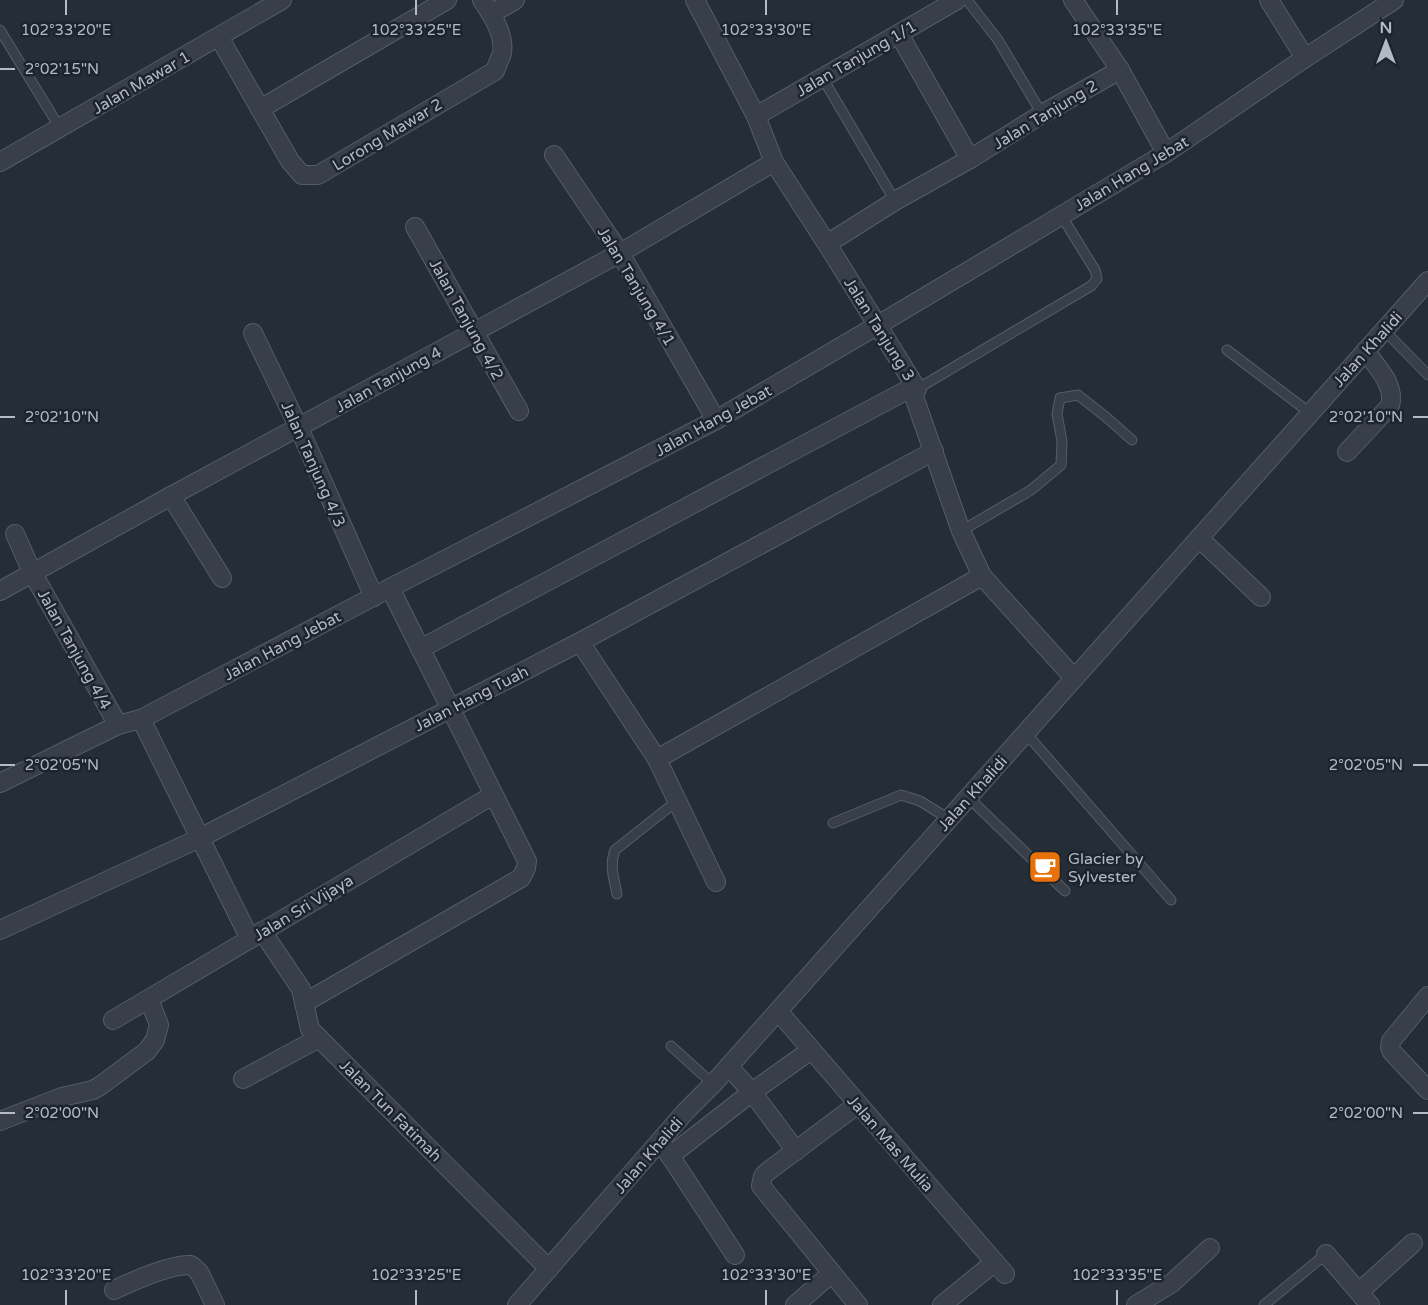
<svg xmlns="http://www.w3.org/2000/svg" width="1428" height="1305" font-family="'Varela Round',sans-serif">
<rect width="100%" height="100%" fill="#252d37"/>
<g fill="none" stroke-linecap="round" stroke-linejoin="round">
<defs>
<g id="service">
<polyline points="967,0 998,40 1042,114"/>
<polyline points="0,30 60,128"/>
<polyline points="822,77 895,201"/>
<polyline points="1384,330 1428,375"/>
<polyline points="1227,350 1310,413"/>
<polyline points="917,389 1091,286 1097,279 1095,270 1061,215"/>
<polyline points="961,531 1031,490 1061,465 1062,441 1057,414 1060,398 1078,395 1106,417 1132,440"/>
<polyline points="1025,732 1171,900"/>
<polyline points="969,798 1065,891"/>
<polyline points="833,823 901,795 920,801 949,819"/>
<path d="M617,894c-3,-16 -8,-28 -2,-44l62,-49"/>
<polyline points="671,1046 713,1084"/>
<polyline points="1264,1305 1326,1254"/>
</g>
<g id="minor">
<polyline points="695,0 756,116 774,162 827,244 917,389 911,388 961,531 982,576 1074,678"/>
<polyline points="1073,0 1120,70 1166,153"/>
<polyline points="1269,0 1305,58"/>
<polyline points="491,14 515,0"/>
<polyline points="899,34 970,159"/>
<path d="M219,37l71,124 12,14h16l177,-104c2,-6 5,-12 7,-18 3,-19 -10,-38 -20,-53"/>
<polyline points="260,109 447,0"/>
<polyline points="756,116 957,0"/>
<polyline points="554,155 620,253 716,420"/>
<polyline points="0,162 282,0"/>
<polyline points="415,227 519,411"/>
<polyline points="827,244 895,201 970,159 1042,114 1120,70"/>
<polyline points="253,333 299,428 374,597"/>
<path d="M1347,452l43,-46c6,-21 -13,-39 -25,-55"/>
<polyline points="171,496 222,578"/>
<polyline points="15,534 32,572 118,725"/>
<polyline points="1199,538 1261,597"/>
<polyline points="0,591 171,496 620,253 774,162"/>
<polyline points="580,642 657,759 716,882"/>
<polyline points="420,649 911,388"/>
<polyline points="141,719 250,939"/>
<polyline points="657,759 982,576"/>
<polyline points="0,783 118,725 141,719 390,588 716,420 878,325 1166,153 1305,58 1394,0"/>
<polyline points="0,930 200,838 580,642 934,451"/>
<polyline points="262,931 301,989 310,1029 549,1269"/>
<polyline points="1428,996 1391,1041 1390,1047 1392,1052 1428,1090"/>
<polyline points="304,1003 521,878 526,868 527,861 390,588"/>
<polyline points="778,1011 1005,1274"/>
<polyline points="113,1020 493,795"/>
<polyline points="729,1067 752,1092 796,1151"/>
<polyline points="243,1079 319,1038"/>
<polyline points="858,1104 767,1172 763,1176 761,1186 858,1305"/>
<polyline points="0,1121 62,1097 93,1090 100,1086 147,1051 155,1040 159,1025 149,999"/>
<polyline points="663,1145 735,1255"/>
<polyline points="670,1156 752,1092 811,1050"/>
<polyline points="1326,1254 1370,1305"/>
<path d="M114,1290c19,-9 57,-26 77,-25l8,7 16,33"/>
<polyline points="1359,1292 1413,1243"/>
<polyline points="517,1305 686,1111 713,1084 1428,281"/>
<polyline points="795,1305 832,1273"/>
<polyline points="942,1305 995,1262"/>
<polyline points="1136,1305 1172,1283 1210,1248"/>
</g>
</defs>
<!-- service casing -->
<use href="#service" stroke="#565d66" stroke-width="11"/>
<!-- minor casing -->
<use href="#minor" stroke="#565d66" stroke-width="20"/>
<!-- service -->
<use href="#service" stroke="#383f48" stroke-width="9"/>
<!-- minor -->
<use href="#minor" stroke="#383f48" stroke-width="18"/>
</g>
<!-- ticks -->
<path fill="none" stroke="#b3bac4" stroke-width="2" d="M66,0v15M416,0v15M766,0v15M1117,0v15M0,69h15M0,417h15M1413,417h15M0,765h15M1413,765h15M0,1113h15M1413,1113h15M66,1290v15M416,1290v15M766,1290v15M1117,1290v15"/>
<!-- icons -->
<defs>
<symbol id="cafe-square" viewBox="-11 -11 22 22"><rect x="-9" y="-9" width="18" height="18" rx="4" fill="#e8710a" stroke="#1d242d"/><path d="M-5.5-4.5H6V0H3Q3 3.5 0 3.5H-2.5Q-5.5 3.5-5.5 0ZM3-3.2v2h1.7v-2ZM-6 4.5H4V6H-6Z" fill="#fff"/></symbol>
</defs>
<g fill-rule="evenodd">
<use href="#cafe-square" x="1026" y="848" width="38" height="38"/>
</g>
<g text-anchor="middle" stroke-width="5" stroke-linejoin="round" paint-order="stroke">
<!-- street labels -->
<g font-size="16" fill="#b3bac4" stroke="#1d242d">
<text transform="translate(856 58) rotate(-30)" y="6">Jalan Tanjung 1/1</text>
<text transform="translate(141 82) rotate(-30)" y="6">Jalan Mawar 1</text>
<text transform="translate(1045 114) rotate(-31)" y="6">Jalan Tanjung 2</text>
<text transform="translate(387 134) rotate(-31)" y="6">Lorong Mawar 2</text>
<text transform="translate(1131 173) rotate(-31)" y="6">Jalan Hang Jebat</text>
<text transform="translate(637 286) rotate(59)" y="6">Jalan Tanjung 4/1</text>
<text transform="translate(467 319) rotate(61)" y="6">Jalan Tanjung 4/2</text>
<text transform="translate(880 329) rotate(58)" y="6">Jalan Tanjung 3</text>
<text transform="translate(1367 349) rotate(-48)" y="6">Jalan Khalidi</text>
<text transform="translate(388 379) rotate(-29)" y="6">Jalan Tanjung 4</text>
<text transform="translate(713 420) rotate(-29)" y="6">Jalan Hang Jebat</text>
<text transform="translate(314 464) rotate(66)" y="6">Jalan Tanjung 4/3</text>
<text transform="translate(282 645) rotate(-28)" y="6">Jalan Hang Jebat</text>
<text transform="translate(75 649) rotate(61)" y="6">Jalan Tanjung 4/4</text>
<text transform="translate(471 698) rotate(-27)" y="6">Jalan Hang Tuah</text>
<text transform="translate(972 793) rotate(-48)" y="6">Jalan Khalidi</text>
<text transform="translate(303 907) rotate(-31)" y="6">Jalan Sri Vijaya</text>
<text transform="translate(391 1110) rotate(45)" y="6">Jalan Tun Fatimah</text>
<text transform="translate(891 1143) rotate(49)" y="6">Jalan Mas Mulia</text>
<text transform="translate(648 1155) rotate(-49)" y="6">Jalan Khalidi</text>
</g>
<!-- poi labels -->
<g font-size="16" fill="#b3bac4" stroke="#1d242d" text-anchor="start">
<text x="1068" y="864">Glacier by<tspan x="1068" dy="18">Sylvester</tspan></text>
</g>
</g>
<g font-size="15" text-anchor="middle" fill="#b3bac4" stroke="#1d242d" stroke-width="5" stroke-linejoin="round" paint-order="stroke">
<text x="66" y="35">102°33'20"E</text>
<text x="416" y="35">102°33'25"E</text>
<text x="766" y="35">102°33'30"E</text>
<text x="1117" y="35">102°33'35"E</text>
<text x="62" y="74">2°02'15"N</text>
<text x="62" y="422">2°02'10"N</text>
<text x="1366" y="422">2°02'10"N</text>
<text x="62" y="770">2°02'05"N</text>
<text x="1366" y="770">2°02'05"N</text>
<text x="62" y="1118">2°02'00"N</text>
<text x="1366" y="1118">2°02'00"N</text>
<text x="66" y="1280">102°33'20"E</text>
<text x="416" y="1280">102°33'25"E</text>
<text x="766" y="1280">102°33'30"E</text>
<text x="1117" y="1280">102°33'35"E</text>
</g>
<!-- north arrow -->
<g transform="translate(1386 42)" stroke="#1d242d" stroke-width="4.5" paint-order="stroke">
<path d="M0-4.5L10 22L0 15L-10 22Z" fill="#b3bac4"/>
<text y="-9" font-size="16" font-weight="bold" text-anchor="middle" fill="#b3bac4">N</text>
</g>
</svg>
